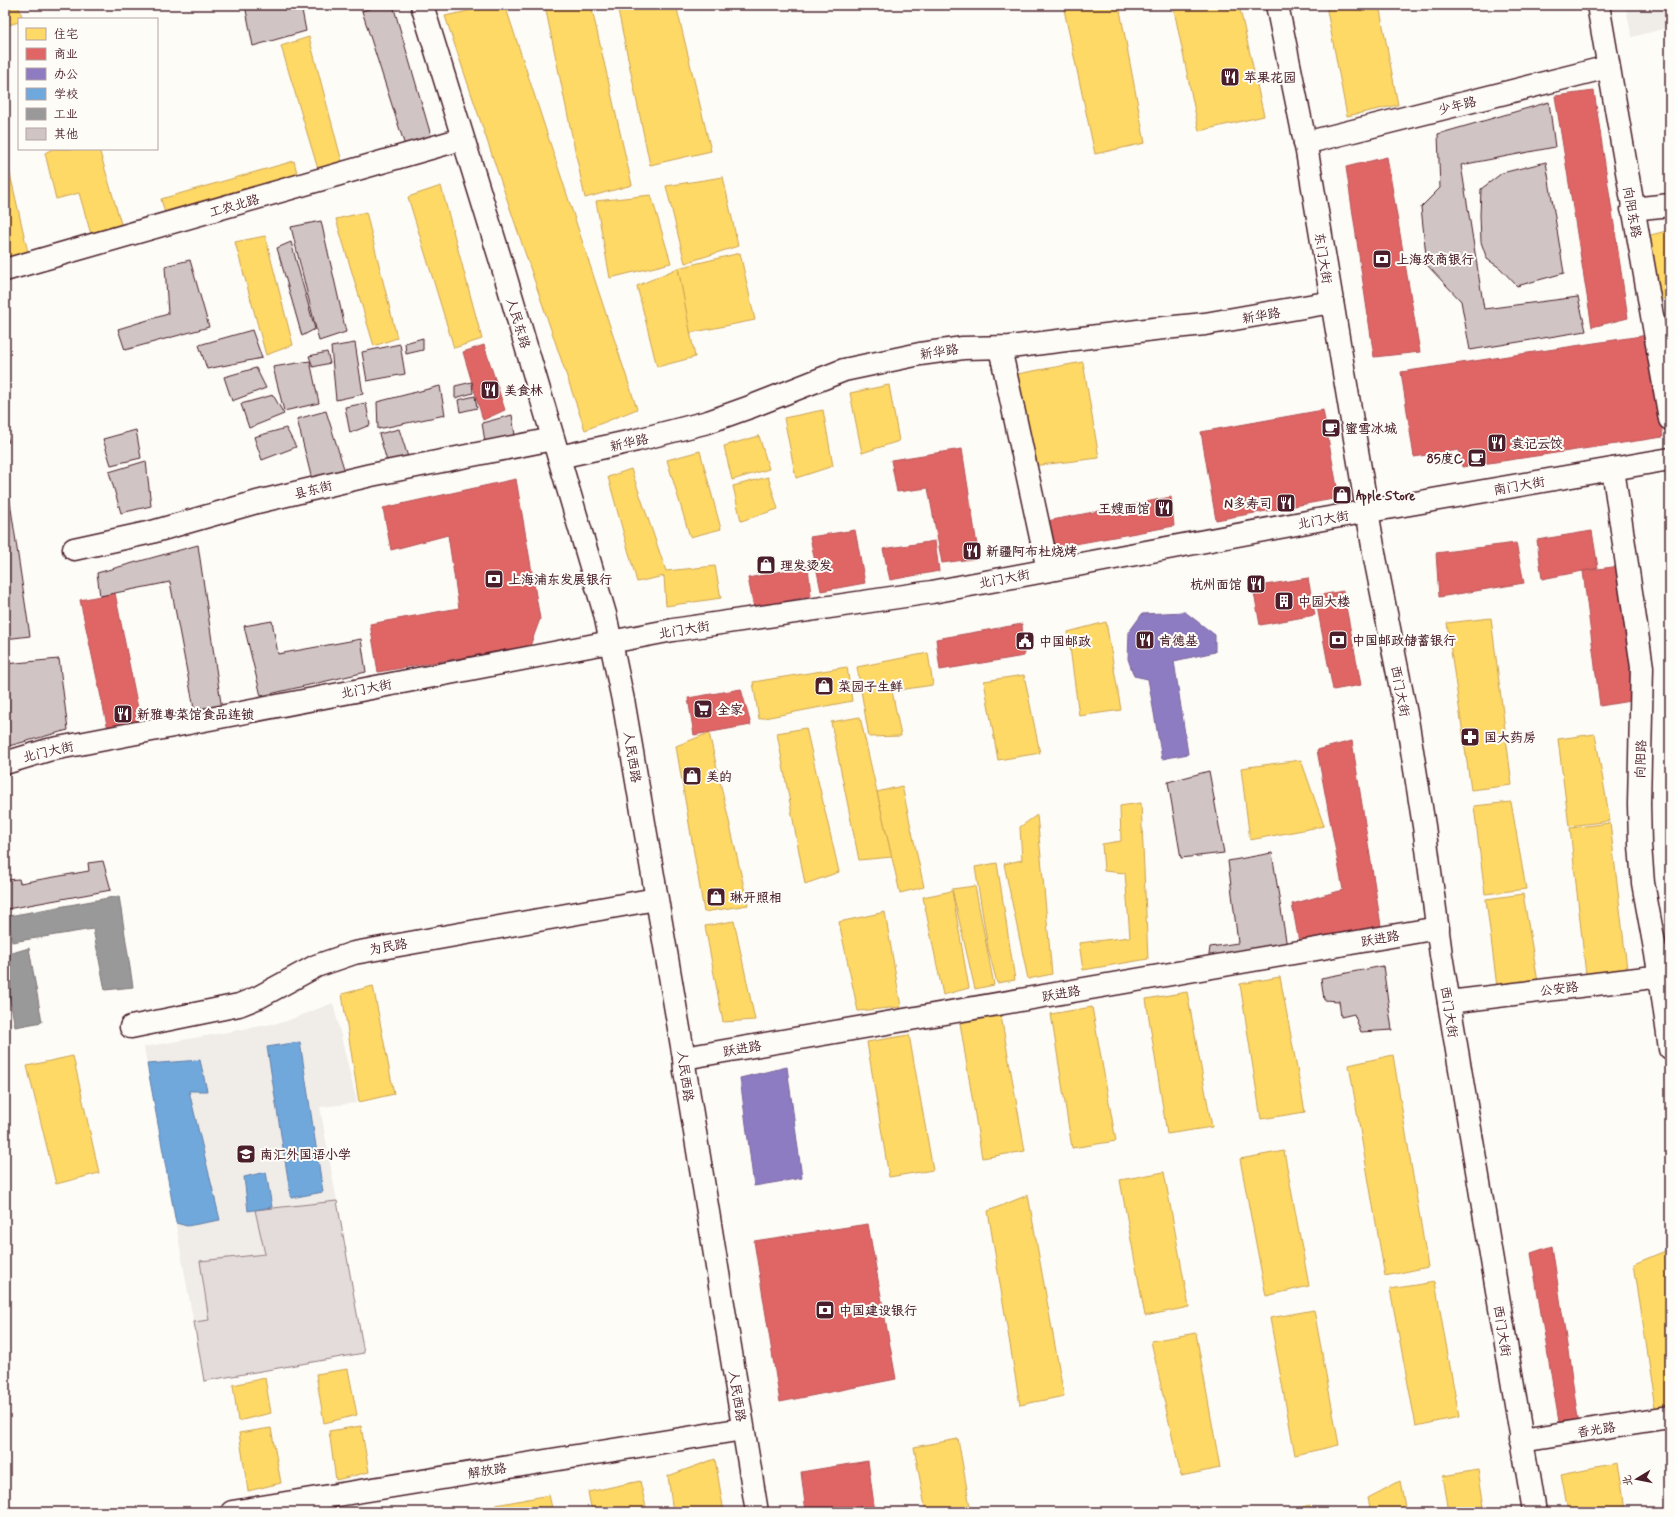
<svg xmlns="http://www.w3.org/2000/svg" width="1675" height="1517" font-family="Mynerve,'LXGW WenKai TC',sans-serif">
<rect width="100%" height="100%" fill="#fdfcf7"/>
<filter id="ink" filterUnits="userSpaceOnUse"><feTurbulence type="fractalNoise" baseFrequency=".025" numOctaves="2"/><feDisplacementMap in="SourceGraphic" scale="8" xChannelSelector="R" yChannelSelector="G"/><feConvolveMatrix kernelMatrix="1 2 1 2 8 2 1 2 1" color-interpolation-filters="sRGB"/></filter>
<g filter="url(#ink)">
<!-- built -->
<g fill="#f0ece8">
<polygon points="1625,5 1670,5 1670,27 1632,37"/>
<polygon points="333,1003 357,1103 320,1107 364,1353 204,1381 144,1047 284,1022"/>
</g>
<!-- green -->
<polygon fill="#e3dcda" stroke="#967e82" points="337,1201 364,1353 204,1381 194,1322 209,1320 200,1261 265,1254 255,1210"/>
<!-- homes -->
<g fill="#ffd966" stroke="#c9a154">
<polygon points="5,5 18,5 23,19 19,19 19,22 5,26"/>
<polygon points="495,5 505,5 637,409 585,430 445,16"/>
<polygon points="551,5 591,5 632,185 585,198 545,6"/>
<polygon points="617,5 676,5 711,151 650,165"/>
<polygon points="1063,5 1119,5 1145,143 1095,154"/>
<polygon points="1173,5 1239,5 1264,116 1199,131"/>
<polygon points="1326,5 1379,5 1398,105 1347,116"/>
<polygon points="309,37 342,162 318,169 281,46"/>
<polygon points="52,149 99,149 124,234 93,241 79,193 56,199 45,153"/>
<polygon points="5,152 29,257 5,264"/>
<polygon points="294,161 299,181 167,220 161,199"/>
<polygon points="723,177 738,246 685,263 666,186"/>
<polygon points="441,186 482,339 454,348 408,197"/>
<polygon points="651,195 671,263 610,278 596,201"/>
<polygon points="366,212 397,338 374,346 336,219"/>
<polygon points="1670,230 1670,298 1657,300 1647,236"/>
<polygon points="265,236 293,345 266,355 235,242"/>
<polygon points="740,253 755,320 690,333 678,268"/>
<polygon points="678,268 695,357 657,367 637,286"/>
<polygon points="1083,362 1099,458 1032,466 1017,374"/>
<polygon points="889,385 899,441 862,453 850,393"/>
<polygon points="823,410 833,466 796,478 784,418"/>
<polygon points="759,436 769,469 732,480 724,446"/>
<polygon points="700,451 721,529 690,537 667,460"/>
<polygon points="631,469 666,571 715,566 721,598 666,606 664,576 637,582 608,477"/>
<polygon points="768,477 778,509 741,521 733,486"/>
<polygon points="1491,618 1512,785 1471,790 1447,623"/>
<polygon points="1106,622 1121,710 1079,716 1068,632"/>
<polygon points="928,653 933,685 892,691 901,736 869,737 857,667"/>
<polygon points="847,667 852,701 759,719 753,682"/>
<polygon points="1024,675 1040,753 998,760 984,681"/>
<polygon points="860,717 877,792 892,857 859,860 831,722"/>
<polygon points="806,728 839,872 805,884 777,733"/>
<polygon points="709,733 748,905 704,912 676,746"/>
<polygon points="1595,734 1610,821 1569,826 1558,739"/>
<polygon points="1301,760 1324,826 1250,840 1241,768"/>
<polygon points="902,786 924,887 900,893 877,792"/>
<polygon points="1511,802 1526,889 1485,894 1474,806"/>
<polygon points="1141,803 1148,959 1083,970 1079,943 1130,937 1125,873 1104,871 1102,844 1121,841 1120,806"/>
<polygon points="1037,815 1052,974 1028,979 1004,864 1022,860 1020,827"/>
<polygon points="1610,823 1627,969 1586,975 1570,828"/>
<polygon points="997,863 1015,980 997,983 988,948 975,867"/>
<polygon points="975,886 994,985 975,989 952,889"/>
<polygon points="952,891 969,988 943,995 923,897"/>
<polygon points="1523,894 1538,982 1497,987 1486,899"/>
<polygon points="885,912 901,1007 858,1011 839,922"/>
<polygon points="734,921 755,1020 723,1022 705,926"/>
<polygon points="1280,977 1305,1112 1261,1119 1240,984"/>
<polygon points="373,986 394,1094 359,1102 342,994"/>
<polygon points="1187,992 1212,1127 1167,1134 1146,999"/>
<polygon points="1092,1007 1116,1141 1072,1148 1051,1014"/>
<polygon points="1001,1016 1025,1151 982,1158 960,1023"/>
<polygon points="909,1035 933,1170 889,1177 867,1042"/>
<polygon points="1393,1055 1428,1267 1385,1276 1349,1065"/>
<polygon points="73,1056 99,1173 56,1184 27,1066"/>
<polygon points="1284,1151 1309,1286 1266,1296 1240,1159"/>
<polygon points="1164,1172 1189,1307 1145,1316 1120,1180"/>
<polygon points="1028,1195 1064,1396 1020,1405 988,1211"/>
<polygon points="1670,1249 1670,1411 1657,1414 1634,1264"/>
<polygon points="1435,1282 1459,1417 1416,1426 1390,1289"/>
<polygon points="1314,1310 1339,1445 1295,1455 1270,1318"/>
<polygon points="1196,1333 1220,1468 1181,1476 1151,1341"/>
<polygon points="348,1369 357,1415 324,1423 316,1374"/>
<polygon points="265,1378 271,1413 238,1421 233,1385"/>
<polygon points="361,1426 369,1472 336,1480 329,1431"/>
<polygon points="271,1428 281,1483 248,1491 239,1433"/>
<polygon points="958,1439 971,1512 926,1512 914,1447"/>
<polygon points="715,1459 724,1512 673,1512 668,1476"/>
<polygon points="1615,1463 1622,1512 1568,1512 1561,1474"/>
<polygon points="1665,1463 1670,1463 1670,1494"/>
<polygon points="1478,1470 1485,1512 1449,1512 1443,1476"/>
<polygon points="640,1481 647,1512 592,1512 588,1492"/>
<polygon points="1400,1481 1406,1512 1371,1512 1368,1498"/>
<polygon points="549,1495 553,1512 498,1512 496,1505"/>
<polygon points="1310,1505 1311,1512 1287,1512"/>
</g>
<!-- shops -->
<g fill="#e06666" stroke="#b35154">
<polygon points="1594,91 1628,318 1592,327 1555,96"/>
<polygon points="1387,157 1420,352 1374,357 1346,167"/>
<polygon points="1648,335 1663,437 1462,467 1459,450 1414,457 1401,372"/>
<polygon points="484,345 505,410 483,420 463,352"/>
<polygon points="1323,410 1339,498 1216,520 1201,432"/>
<polygon points="962,449 979,558 942,563 928,488 897,492 891,460"/>
<polygon points="516,479 540,619 530,646 378,672 370,624 459,608 448,535 391,550 383,508"/>
<polygon points="1171,497 1174,526 1048,549 1042,522"/>
<polygon points="855,530 865,583 821,591 810,537"/>
<polygon points="1592,531 1598,568 1542,579 1537,540"/>
<polygon points="935,541 939,571 890,580 883,549"/>
<polygon points="1516,543 1524,583 1439,597 1436,553"/>
<polygon points="808,566 811,596 754,608 748,578"/>
<polygon points="1620,566 1636,700 1600,706 1583,571"/>
<polygon points="1308,578 1315,615 1260,625 1253,587"/>
<polygon points="1343,591 1361,685 1333,690 1315,596"/>
<polygon points="115,593 141,723 109,734 80,600"/>
<polygon points="1022,624 1024,656 940,670 936,639"/>
<polygon points="741,689 751,725 694,735 688,698"/>
<polygon points="1352,741 1382,932 1299,942 1292,904 1343,890 1317,750"/>
<polygon points="868,1224 896,1379 780,1402 754,1241"/>
<polygon points="1552,1246 1579,1424 1560,1428 1531,1253"/>
<polygon points="868,1461 875,1512 806,1512 801,1472"/>
</g>
<!-- offices -->
<g fill="#8e7cc3" stroke="#7a6095">
<polygon points="1185,612 1215,635 1215,652 1174,661 1188,754 1162,759 1148,679 1134,676 1128,659 1129,632 1142,614"/>
<polygon points="787,1067 802,1178 754,1186 740,1078"/>
</g>
<!-- schools -->
<g fill="#6fa8dc" stroke="#647fa7">
<polygon points="300,1042 323,1192 291,1198 267,1047"/>
<polygon points="200,1060 207,1091 189,1091 220,1220 187,1226 176,1223 147,1064"/>
<polygon points="266,1172 272,1207 248,1211 244,1177"/>
</g>
<!-- industry -->
<g fill="#999" stroke="#817478">
<polygon points="119,896 133,987 105,990 93,929 12,942 9,916"/>
<polygon points="29,948 42,1022 15,1027 5,973 5,955"/>
</g>
<!-- building -->
<g fill="#d0c5c4" stroke="#4a1f2b">
<polygon points="245,5 301,5 306,31 253,46"/>
<polygon points="381,5 393,5 432,139 405,146 362,11"/>
<polygon points="1549,102 1555,147 1461,165 1484,309 1578,297 1586,331 1470,350 1461,301 1427,265 1421,207 1440,188 1438,134"/>
<polygon points="1546,162 1564,273 1517,286 1500,268 1487,259 1481,242 1480,215 1481,189 1502,173"/>
<polygon points="321,221 346,332 319,341 291,227"/>
<polygon points="291,242 315,329 302,336 277,248"/>
<polygon points="190,260 209,327 125,350 118,329 168,314 165,266"/>
<polygon points="252,330 262,358 207,369 199,345"/>
<polygon points="423,338 423,350 406,354 405,343"/>
<polygon points="355,343 363,394 336,400 331,347"/>
<polygon points="400,344 405,374 367,381 362,352"/>
<polygon points="327,352 330,363 313,367 309,356"/>
<polygon points="310,361 319,403 284,411 273,367"/>
<polygon points="256,368 266,388 232,401 224,377"/>
<polygon points="472,382 473,393 455,398 455,386"/>
<polygon points="440,386 445,415 378,429 377,402"/>
<polygon points="273,395 284,414 249,428 241,404"/>
<polygon points="475,396 477,408 460,412 458,400"/>
<polygon points="366,403 370,425 350,433 345,407"/>
<polygon points="326,411 346,475 313,484 297,419"/>
<polygon points="512,415 516,442 486,448 482,423"/>
<polygon points="286,428 296,447 262,460 254,437"/>
<polygon points="5,429 9,442 5,443"/>
<polygon points="399,429 410,463 389,468 379,434"/>
<polygon points="136,430 141,458 111,465 103,439"/>
<polygon points="146,461 151,506 121,513 109,472"/>
<polygon points="5,495 9,495 30,636 5,639"/>
<polygon points="198,545 222,710 195,714 170,582 100,596 97,573"/>
<polygon points="272,621 278,654 361,639 366,672 261,696 244,626"/>
<polygon points="59,659 68,730 5,747 5,664"/>
<polygon points="1209,771 1224,853 1181,858 1168,782"/>
<polygon points="1272,853 1287,947 1208,963 1210,947 1238,943 1228,861"/>
<polygon points="103,861 111,890 7,909 5,880 19,879 20,883 89,871 88,863"/>
<polygon points="1383,966 1392,1030 1361,1032 1354,1014 1341,1017 1339,1001 1324,1000 1321,978"/>
</g>
<g fill="none" stroke-linecap="round" stroke-linejoin="round">
<defs>
<g id="minor">
<polyline points="422,5 503,268 605,614 624,705 684,1058 685,1071 757,1512"/>
<polyline points="1277,5 1307,152 1375,558 1407,719 1424,826 1441,955 1534,1512"/>
<polyline points="1598,5 1670,419"/>
<polyline points="1305,143 1608,67"/>
<polyline points="1632,209 1670,205"/>
<polyline points="5,270 462,139"/>
<polyline points="1000,348 1048,570"/>
<polyline points="559,457 637,440 708,422 750,407 844,370 920,354 963,348 1010,347 1154,329 1205,324 1332,302"/>
<polyline points="1613,469 1642,667 1639,804 1640,845 1643,883 1660,976 1670,1049"/>
<polyline points="74,549 152,532 257,502 371,475 553,439"/>
<polyline points="5,763 48,750 673,630 932,592 1323,519 1670,459"/>
<polyline points="1449,1002 1670,975"/>
<polyline points="131,1027 239,1005 259,997 316,966 354,953 656,899"/>
<polyline points="684,1058 1438,928"/>
<polyline points="1521,1440 1670,1417"/>
<polyline points="232,1512 743,1429"/>
</g>
</defs>
<!-- minor casing -->
<use href="#minor" stroke="#4a1f2b" stroke-width="25"/>
<!-- minor -->
<use href="#minor" stroke="#fdfcf7" stroke-width="22"/>
</g>
</g>
<!-- icons -->
<defs>
<symbol id="restaurant-square" viewBox="-11 -11 22 22"><rect x="-9" y="-9" width="18" height="18" rx="4" fill="#4a1f2b" stroke="#fdfcf7"/><path d="M-5-6h1v4h1v-4h1v4h1v-4h1v5L-1.5 .5V6h-2V.5L-5-1ZM5-6V6H3V1.5H1.5Q1.5-4 5-6Z" fill="#fff"/></symbol>
<symbol id="bank-square" viewBox="-11 -11 22 22"><rect x="-9" y="-9" width="18" height="18" rx="4" fill="#4a1f2b" stroke="#fdfcf7"/><path d="M-6-4H6V4H-6ZM0-2.3a2.3 2.3 0 1 0 0 4.6a2.3 2.3 0 1 0 0-4.6Z" fill="#fff"/></symbol>
<symbol id="cafe-square" viewBox="-11 -11 22 22"><rect x="-9" y="-9" width="18" height="18" rx="4" fill="#4a1f2b" stroke="#fdfcf7"/><path d="M-5.5-4.5H6V0H3Q3 3.5 0 3.5H-2.5Q-5.5 3.5-5.5 0ZM3-3.2v2h1.7v-2ZM-6 4.5H4V6H-6Z" fill="#fff"/></symbol>
<symbol id="shop-square" viewBox="-11 -11 22 22"><rect x="-9" y="-9" width="18" height="18" rx="4" fill="#4a1f2b" stroke="#fdfcf7"/><path d="M-5-2.5h2.3a2.7 3.5 0 0 1 5.4 0H5L5.5 6h-11ZM-1.5-2.5h3a1.5 2.3 0 0 0-3 0Z" fill="#fff"/></symbol>
<symbol id="building-square" viewBox="-11 -11 22 22"><rect x="-9" y="-9" width="18" height="18" rx="4" fill="#4a1f2b" stroke="#fdfcf7"/><path d="M-4-6H4V6H1V3H-1V6H-4ZM-2.5-4.3h1.7v1.8h-1.7ZM.8-4.3h1.7v1.8H.8ZM-2.5-1h1.7V.8h-1.7ZM.8-1h1.7V.8H.8Z" fill="#fff"/></symbol>
<symbol id="civic-square" viewBox="-11 -11 22 22"><rect x="-9" y="-9" width="18" height="18" rx="4" fill="#4a1f2b" stroke="#fdfcf7"/><path d="M-.6-6.5H3V-4.5H.6V-3L4-1V1h2V6H-6V1h2V-1L-.6-3ZM-1.2 2.5V6h2.4V2.5Z" fill="#fff"/></symbol>
<symbol id="supermarket-square" viewBox="-11 -11 22 22"><rect x="-9" y="-9" width="18" height="18" rx="4" fill="#4a1f2b" stroke="#fdfcf7"/><path d="M-6-5.5h2.5l.6 2H6L4.5 2H-2.5L-4.4-4H-6ZM-1.5 3.2a1.3 1.3 0 1 0 .1 0ZM3 3.2a1.3 1.3 0 1 0 .1 0Z" fill="#fff"/></symbol>
<symbol id="pharmacy-square" viewBox="-11 -11 22 22"><rect x="-9" y="-9" width="18" height="18" rx="4" fill="#4a1f2b" stroke="#fdfcf7"/><path d="M-2-6h4v4h4v4h-4v4h-4v-4h-4v-4h4Z" fill="#fff"/></symbol>
<symbol id="school-square" viewBox="-11 -11 22 22"><rect x="-9" y="-9" width="18" height="18" rx="4" fill="#4a1f2b" stroke="#fdfcf7"/><path d="M0-5L7-2L0 1L-7-2ZM-4 1L0 2.5L4 1V4Q0 6-4 4Z" fill="#fff"/></symbol>
</defs>
<g fill-rule="evenodd">
<use href="#restaurant-square" x="1219" y="66" width="22" height="22"/>
<use href="#bank-square" x="1371" y="248" width="22" height="22"/>
<use href="#restaurant-square" x="479" y="379" width="22" height="22"/>
<use href="#cafe-square" x="1320" y="417" width="22" height="22"/>
<use href="#restaurant-square" x="1486" y="432" width="22" height="22"/>
<use href="#cafe-square" x="1466" y="447" width="22" height="22"/>
<use href="#shop-square" x="1331" y="484" width="22" height="22"/>
<use href="#restaurant-square" x="1275" y="492" width="22" height="22"/>
<use href="#restaurant-square" x="1153" y="497" width="22" height="22"/>
<use href="#restaurant-square" x="961" y="540" width="22" height="22"/>
<use href="#shop-square" x="755" y="554" width="22" height="22"/>
<use href="#bank-square" x="483" y="568" width="22" height="22"/>
<use href="#restaurant-square" x="1245" y="573" width="22" height="22"/>
<use href="#building-square" x="1273" y="590" width="22" height="22"/>
<use href="#restaurant-square" x="1134" y="629" width="22" height="22"/>
<use href="#bank-square" x="1327" y="629" width="22" height="22"/>
<use href="#civic-square" x="1014" y="630" width="22" height="22"/>
<use href="#shop-square" x="813" y="675" width="22" height="22"/>
<use href="#supermarket-square" x="692" y="698" width="22" height="22"/>
<use href="#restaurant-square" x="112" y="703" width="22" height="22"/>
<use href="#pharmacy-square" x="1459" y="726" width="22" height="22"/>
<use href="#shop-square" x="681" y="765" width="22" height="22"/>
<use href="#shop-square" x="705" y="886" width="22" height="22"/>
<use href="#school-square" x="235" y="1143" width="22" height="22"/>
<use href="#bank-square" x="814" y="1299" width="22" height="22"/>
</g>
<g text-anchor="middle" stroke-width="4" stroke-linejoin="round" paint-order="stroke">
<!-- poi labels -->
<g font-size="13" font-weight="bold" fill="#4a1f2b" stroke="#fdfcf7" text-anchor="start">
<text x="1244" y="82">苹果花园</text>
<text x="1396" y="264">上海农商银行</text>
<text x="504" y="395">美食林</text>
<text x="1345" y="433">蜜雪冰城</text>
<text x="1511" y="448">袁记云饺</text>
<text x="1463" y="463" text-anchor="end">85度C</text>
<text x="1356" y="500">Apple Store</text>
<text x="1272" y="508" text-anchor="end">N多寿司</text>
<text x="1150" y="513" text-anchor="end">王嫂面馆</text>
<text x="986" y="556">新疆阿布杜烧烤</text>
<text x="780" y="570">理发烫发</text>
<text x="508" y="584">上海浦东发展银行</text>
<text x="1242" y="589" text-anchor="end">杭州面馆</text>
<text x="1298" y="606">中园大楼</text>
<text x="1159" y="645">肯德基</text>
<text x="1352" y="645">中国邮政储蓄银行</text>
<text x="1039" y="646">中国邮政</text>
<text x="838" y="691">菜园子生鲜</text>
<text x="717" y="714">全家</text>
<text x="137" y="719">新雅粤菜馆食品连锁</text>
<text x="1484" y="742">国大药房</text>
<text x="706" y="781">美的</text>
<text x="730" y="902">琳开照相</text>
<text x="260" y="1159">南汇外国语小学</text>
<text x="839" y="1315">中国建设银行</text>
</g>
<!-- street labels -->
<g font-size="13" fill="#4a1f2b" stroke="#fdfcf7">
<text transform="translate(1457 105) rotate(-14)" y="5">少年路</text>
<text transform="translate(234 205) rotate(-16)" y="5">工农北路</text>
<text transform="translate(1633 212) rotate(80)" y="5">向阳东路</text>
<text transform="translate(1324 258) rotate(81)" y="5">东门大街</text>
<text transform="translate(1261 315) rotate(-10)" y="5">新华路</text>
<text transform="translate(519 323) rotate(73)" y="5">人民东路</text>
<text transform="translate(939 351) rotate(-9)" y="5">新华路</text>
<text transform="translate(629 442) rotate(-13)" y="5">新华路</text>
<text transform="translate(1519 485) rotate(-10)" y="5">南门大街</text>
<text transform="translate(313 489) rotate(-14)" y="5">县东街</text>
<text transform="translate(1323 519) rotate(-10)" y="5">北门大街</text>
<text transform="translate(1004 578) rotate(-11)" y="5">北门大街</text>
<text transform="translate(684 629) rotate(-9)" y="5">北门大街</text>
<text transform="translate(366 688) rotate(-11)" y="5">北门大街</text>
<text transform="translate(1401 691) rotate(79)" y="5">西门大街</text>
<text transform="translate(48 751) rotate(-13)" y="5">北门大街</text>
<text transform="translate(633 757) rotate(81)" y="5">人民西路</text>
<text transform="translate(1640 759) rotate(-88)" y="5">向阳路</text>
<text transform="translate(1380 938) rotate(-10)" y="5">跃进路</text>
<text transform="translate(388 946) rotate(-10)" y="5">为民路</text>
<text transform="translate(1559 988) rotate(-7)" y="5">公安路</text>
<text transform="translate(1061 993) rotate(-10)" y="5">跃进路</text>
<text transform="translate(1450 1012) rotate(81)" y="5">西门大街</text>
<text transform="translate(742 1048) rotate(-10)" y="5">跃进路</text>
<text transform="translate(686 1076) rotate(82)" y="5">人民西路</text>
<text transform="translate(1503 1331) rotate(81)" y="5">西门大街</text>
<text transform="translate(738 1396) rotate(81)" y="5">人民西路</text>
<text transform="translate(1596 1429) rotate(-9)" y="5">香光路</text>
<text transform="translate(487 1470) rotate(-9)" y="5">解放路</text>
</g>
</g>
<!-- margin -->
<rect width="1675" height="1517" fill="none" stroke="#fdfcf7" stroke-width="20"/>
<rect x="10" y="10" width="1655" height="1497" fill="none" stroke="#4a1f2b" stroke-width="1.5" filter="url(#ink)"/>
<!-- legend -->
<rect x="18" y="18" width="140" height="132" fill="#fdfcf7" stroke="#b5a4a5"/>
<rect x="26" y="28" width="20" height="12" fill="#ffd966" stroke="#b5a4a5"/>
<text x="54" y="38" font-size="12" fill="#4a1f2b">住宅</text>
<rect x="26" y="48" width="20" height="12" fill="#e06666" stroke="#b5a4a5"/>
<text x="54" y="58" font-size="12" fill="#4a1f2b">商业</text>
<rect x="26" y="68" width="20" height="12" fill="#8e7cc3" stroke="#b5a4a5"/>
<text x="54" y="78" font-size="12" fill="#4a1f2b">办公</text>
<rect x="26" y="88" width="20" height="12" fill="#6fa8dc" stroke="#b5a4a5"/>
<text x="54" y="98" font-size="12" fill="#4a1f2b">学校</text>
<rect x="26" y="108" width="20" height="12" fill="#999999" stroke="#b5a4a5"/>
<text x="54" y="118" font-size="12" fill="#4a1f2b">工业</text>
<rect x="26" y="128" width="20" height="12" fill="#d0c5c4" stroke="#b5a4a5"/>
<text x="54" y="138" font-size="12" fill="#4a1f2b">其他</text>
<!-- north arrow -->
<g transform="translate(1637 1479) rotate(260)" stroke="#fdfcf7" stroke-width="3" paint-order="stroke">
<path d="M0-3L7 15L0 10L-7 15Z" fill="#4a1f2b"/>
<text y="-6" font-size="11" font-weight="bold" text-anchor="middle" fill="#4a1f2b">北</text>
</g>
</svg>
